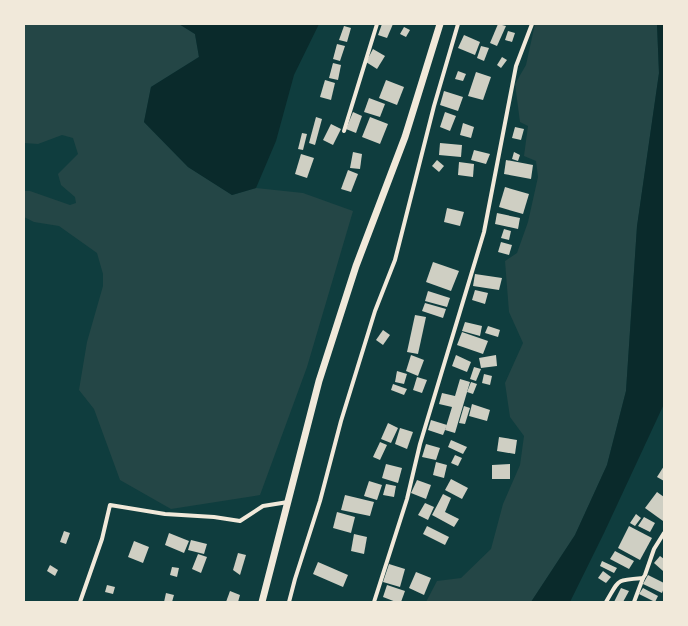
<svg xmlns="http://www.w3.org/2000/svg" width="688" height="626" font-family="'DM Sans',sans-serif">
<rect width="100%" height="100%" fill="#0f3d3e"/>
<!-- green -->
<g fill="#244646">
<polygon points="24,24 179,24 195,34 199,57 151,87 144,122 188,167 232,195 256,188 303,193 353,211 307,367 260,495 171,509 120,480 94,409 79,390 87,342 103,286 103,274 97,253 59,226 34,222 24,217 24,191 30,191 70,205 76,203 75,197 61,185 58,174 78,154 73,138 62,135 38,144 24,143"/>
<polygon points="535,24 657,24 659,73 637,227 626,391 607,465 575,535 531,602 426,602 437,581 461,578 491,549 503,504 520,465 524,436 510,417 505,383 523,343 509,312 505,261 517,253 528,222 538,177 536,161 524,156 528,126 520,122 515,84 526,65"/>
</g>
<!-- water -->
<g fill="#0a2a2b">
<polygon points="179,24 319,24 294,75 276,141 256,188 232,195 188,167 144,122 151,87 199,57 195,34"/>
<polygon points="657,24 664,24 664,404 604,533 570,602 531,602 575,535 607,465 626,391 637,226 659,73"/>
</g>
<!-- building -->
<g fill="#cfcfc3">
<polygon points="382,24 393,24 387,38 378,35"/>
<polygon points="498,24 506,26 497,46 490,43"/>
<polygon points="344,26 351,28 347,42 339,40"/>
<polygon points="404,27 410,30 406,37 400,34"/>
<polygon points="508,31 515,33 512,42 505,40"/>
<polygon points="464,35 480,42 475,55 458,48"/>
<polygon points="337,44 345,46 340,61 333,59"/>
<polygon points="481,46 489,48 484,61 477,58"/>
<polygon points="373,49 385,56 377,69 366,62"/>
<polygon points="502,57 507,60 501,68 497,65"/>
<polygon points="333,63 341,65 338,80 329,78"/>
<polygon points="458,71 466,74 463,81 455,79"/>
<polygon points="476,72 491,77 483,100 468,96"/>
<polygon points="325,80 335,83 331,100 320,97"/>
<polygon points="386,80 404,87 397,105 379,98"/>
<polygon points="444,91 463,97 458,111 440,105"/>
<polygon points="369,98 385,104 380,117 364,112"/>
<polygon points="353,112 362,116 356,133 346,129"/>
<polygon points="445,112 456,116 450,131 440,127"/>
<polygon points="316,117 322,119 315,145 309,143"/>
<polygon points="370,117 388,124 380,144 362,137"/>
<polygon points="463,123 474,127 471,138 460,135"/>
<polygon points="331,124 341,129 333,145 323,140"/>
<polygon points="515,127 524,129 521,140 512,138"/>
<polygon points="302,133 307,134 303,150 298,149"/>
<polygon points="440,143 462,145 461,157 439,155"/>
<polygon points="474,150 490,154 486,164 471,160"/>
<polygon points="353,152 362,154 360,169 350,168"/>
<polygon points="514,152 520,155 518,161 512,159"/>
<polygon points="301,154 314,158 307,178 295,174"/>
<polygon points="437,160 444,166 439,172 432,166"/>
<polygon points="506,160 533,165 531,179 504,174"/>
<polygon points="459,162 474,164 473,177 458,175"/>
<polygon points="348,170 358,174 351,192 341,189"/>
<polygon points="505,187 529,194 523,214 499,207"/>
<polygon points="447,208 464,212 460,226 444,222"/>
<polygon points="497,213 520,218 518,229 495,224"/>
<polygon points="504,229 511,231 509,240 501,238"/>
<polygon points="501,242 512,245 509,255 498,252"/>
<polygon points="433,262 459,271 451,291 426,282"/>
<polygon points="475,274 502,278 499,290 473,286"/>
<polygon points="475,290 488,293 485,304 472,300"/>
<polygon points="428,291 450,298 447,307 425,301"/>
<polygon points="425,303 446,309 443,318 422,311"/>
<polygon points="415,315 426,317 418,354 407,352"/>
<polygon points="465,322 482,326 480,336 462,331"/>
<polygon points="488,326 500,330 498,337 485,333"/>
<polygon points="383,330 390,335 383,345 376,340"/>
<polygon points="462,332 488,341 483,354 457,345"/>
<polygon points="411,355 424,360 418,376 406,371"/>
<polygon points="456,355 471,362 467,372 452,366"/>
<polygon points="496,355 497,366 481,368 479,358"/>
<polygon points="474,367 481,369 476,381 470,379"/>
<polygon points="397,371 407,374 404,384 395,382"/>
<polygon points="484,374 492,376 490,385 482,383"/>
<polygon points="417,377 427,380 422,393 413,390"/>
<polygon points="460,379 470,382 455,433 445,430 452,407 439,404 442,393 455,396"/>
<polygon points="471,382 477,384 473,394 467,392"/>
<polygon points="393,384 407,389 404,395 391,390"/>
<polygon points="472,404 490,410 487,421 469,416"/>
<polygon points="464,406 470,408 465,424 459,423"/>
<polygon points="431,420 447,425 443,435 428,430"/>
<polygon points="388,423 398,428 391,443 381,439"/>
<polygon points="400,428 413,432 407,449 395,444"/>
<polygon points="499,437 517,440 515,454 497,451"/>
<polygon points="451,440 467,447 463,454 448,447"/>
<polygon points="380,442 387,445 380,460 373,457"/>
<polygon points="426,444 440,448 436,460 422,457"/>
<polygon points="455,455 462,458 458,466 451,463"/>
<polygon points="436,462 447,465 444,478 433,475"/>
<polygon points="386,464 402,468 398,483 382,478"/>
<polygon points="510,464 510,479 492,479 492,465"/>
<polygon points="664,466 664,481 657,477"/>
<polygon points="451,479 468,488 462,499 445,490"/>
<polygon points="417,480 431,485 426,499 411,493"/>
<polygon points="369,481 382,485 377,500 364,496"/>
<polygon points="386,484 396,486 394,497 383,495"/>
<polygon points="657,492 664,497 663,521 645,508"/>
<polygon points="443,494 451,498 445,512 459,519 454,527 432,515"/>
<polygon points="345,495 374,502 370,516 341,510"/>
<polygon points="425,503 434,507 428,520 418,515"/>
<polygon points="337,512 355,517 351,533 333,528"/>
<polygon points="636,514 641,518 635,526 630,523"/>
<polygon points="644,517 655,523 650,532 638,526"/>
<polygon points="427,526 449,537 445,545 423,534"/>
<polygon points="629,526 652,538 640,560 618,548"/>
<polygon points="64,531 70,533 66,544 60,542"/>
<polygon points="169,533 189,541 184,553 165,545"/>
<polygon points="354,534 367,537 364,554 351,551"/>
<polygon points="191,540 207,544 204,554 188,550"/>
<polygon points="134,541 149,547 143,563 128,557"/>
<polygon points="615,551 634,561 629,569 610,559"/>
<polygon points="238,553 246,555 240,575 233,570"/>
<polygon points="198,554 207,557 201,573 192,569"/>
<polygon points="660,556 664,559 664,570 663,571 654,563"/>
<polygon points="602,561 617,568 614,573 600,566"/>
<polygon points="318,562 348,575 343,587 313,574"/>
<polygon points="389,564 405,569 400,587 383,582"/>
<polygon points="50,565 58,570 55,576 47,571"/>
<polygon points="172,567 179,568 177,577 170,575"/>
<polygon points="603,571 611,577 606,583 598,578"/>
<polygon points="416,572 431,578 424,595 409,588"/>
<polygon points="648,575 664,583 664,588 662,593 643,584"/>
<polygon points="107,585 115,587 113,594 105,592"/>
<polygon points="387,585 405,591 401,602 396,602 383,597"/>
<polygon points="621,588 629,591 623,602 614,602"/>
<polygon points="643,588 658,596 655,602 639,594"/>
<polygon points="230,591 240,595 238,602 226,602"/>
<polygon points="166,593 174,595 172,602 164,602"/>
</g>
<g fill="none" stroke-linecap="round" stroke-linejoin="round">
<!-- minor -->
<g stroke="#f1e9da" stroke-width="4">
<polyline points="344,131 377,24"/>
<polyline points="80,602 102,539 110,505 165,514 214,517 240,521 263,506 288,502"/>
<polyline points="289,602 295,579 320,501 341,421 375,311 395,260 434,106 458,24"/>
<polyline points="374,602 407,499 420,444 484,232 516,66 532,24"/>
<path d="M606,602c14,-23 9,-22 37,-24l2,-3 9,-26 10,-16"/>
<polyline points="634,602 643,578"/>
</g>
<!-- tertiary -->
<polyline stroke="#f1e9da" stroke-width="7" points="262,602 319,381 356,266 405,137 440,24"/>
</g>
<!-- border -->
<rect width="688" height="626" fill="none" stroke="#f1e9da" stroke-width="50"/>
</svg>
